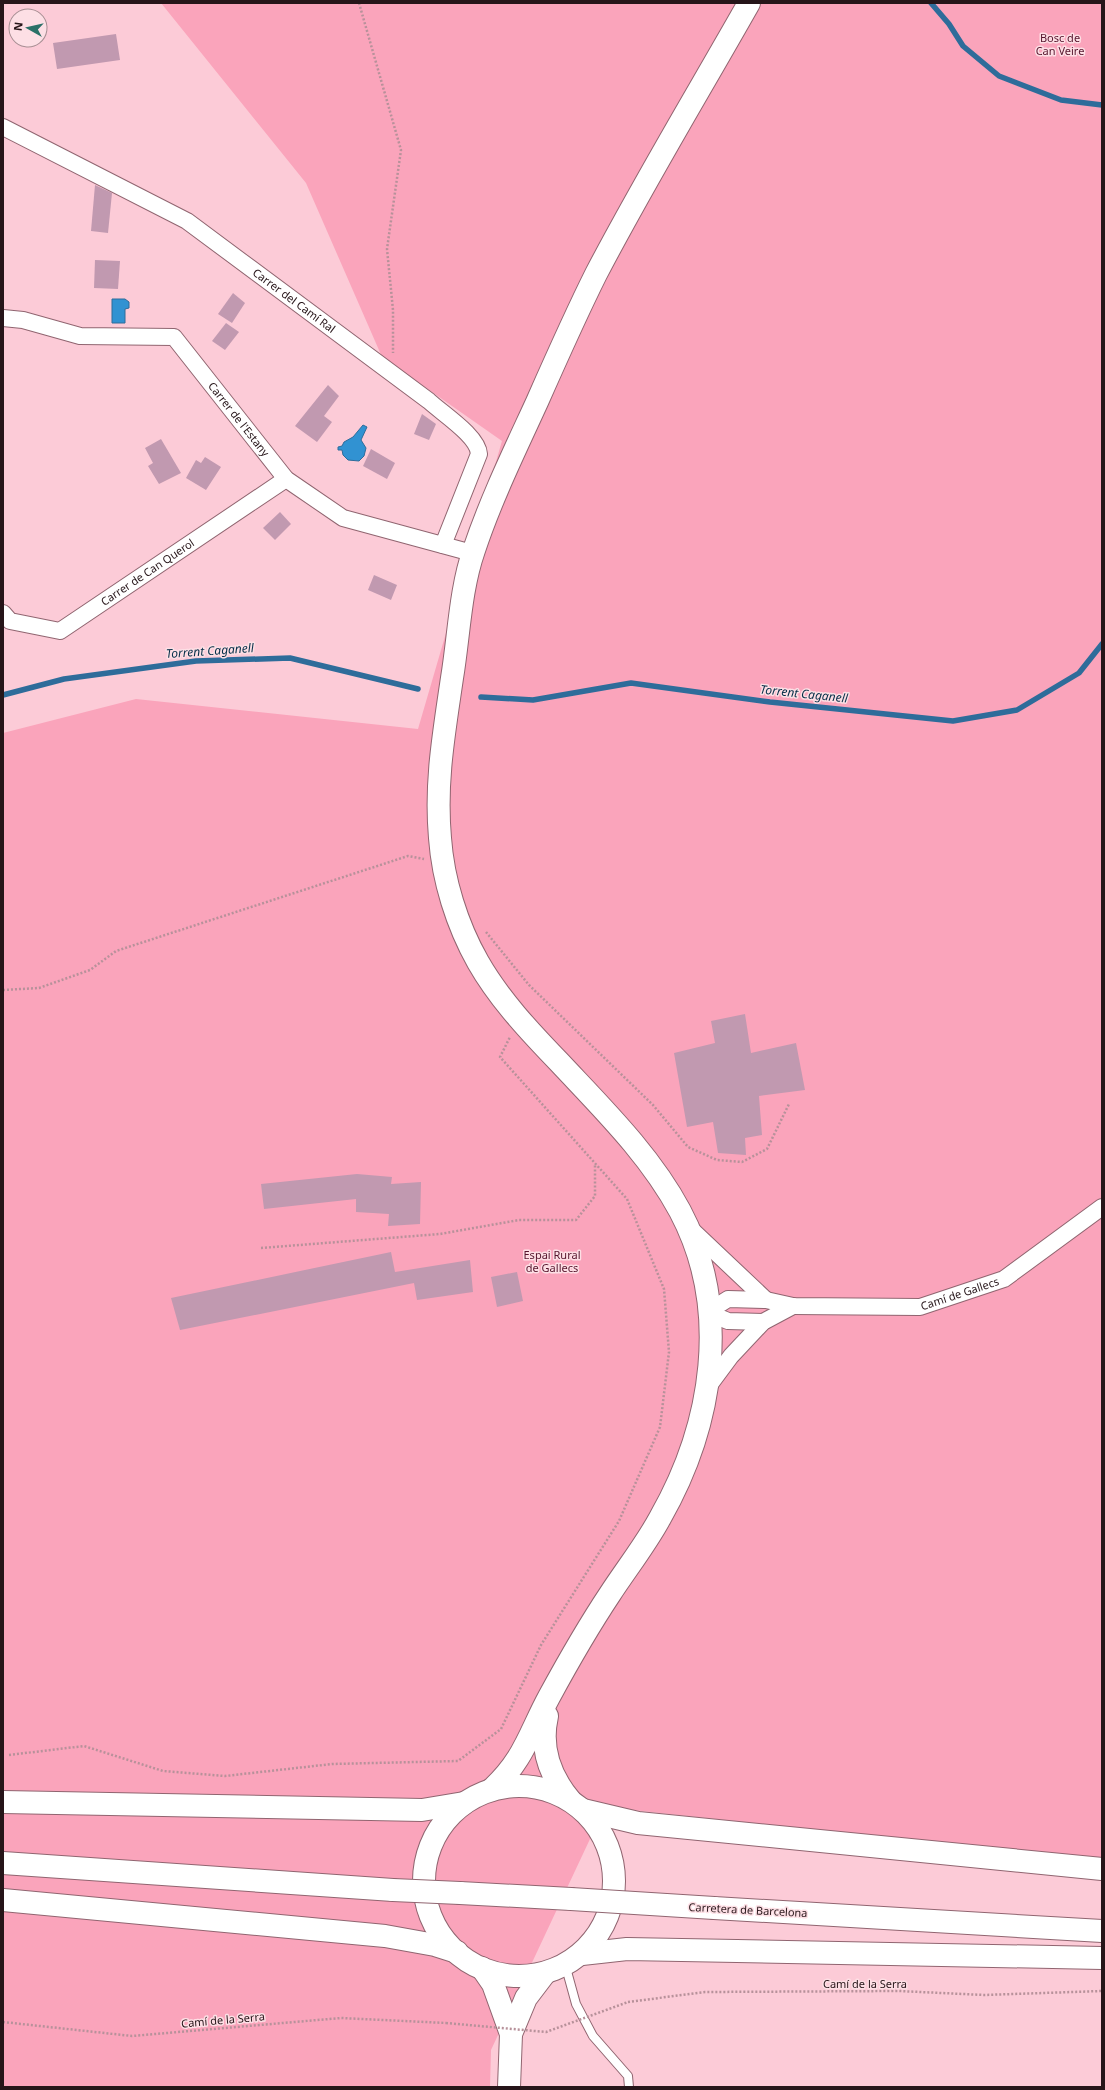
<svg xmlns="http://www.w3.org/2000/svg" width="1105" height="2090" font-family="'Noto Sans',sans-serif">
<rect width="100%" height="100%" fill="#fccbd7"/>
<!-- green -->
<polygon fill="#faa4bb" points="161,3 1102,3 1102,1861 605,1807 491,2050 490,2087 3,2087 3,733 136,699 418,729 502,441 382,357 306,183"/>
<!-- water -->
<g fill="#3192d2" stroke="#2e6c9a">
<polygon points="112,299 125,299 129,302 129,308 125,309 125,323 112,323"/>
<polygon points="363,425 367,427 361,440 366,448 364,456 359,461 348,460 343,455 342,450 338,450 338,447 342,446 344,442 353,437"/>
</g>
<g fill="none" stroke-linecap="round" stroke-linejoin="round">
<!-- stream -->
<g stroke="#2e6c9a" stroke-width="5.5">
<polyline points="931,3 949,24 963,46 999,76 1061,100 1102,105"/>
<polyline points="3,695 64,679 196,661 290,658 418,689"/>
<polyline points="481,697 533,700 631,683 770,702 953,721 1017,710 1079,673 1102,644"/>
</g>
</g>
<!-- building -->
<g fill="#c199b0">
<polygon points="116,34 120,60 57,69 53,43"/>
<polygon points="95,185 112,193 108,233 91,231"/>
<polygon points="95,260 120,261 118,289 94,288"/>
<polygon points="233,293 245,303 232,323 218,314"/>
<polygon points="226,323 239,332 225,350 212,341"/>
<polygon points="328,385 339,396 324,416 332,422 317,442 295,426"/>
<polygon points="422,414 436,424 429,440 414,434"/>
<polygon points="161,439 181,473 159,484 148,466 153,463 145,448"/>
<polygon points="371,449 395,463 387,479 363,466"/>
<polygon points="205,457 221,467 206,490 186,478 196,460 201,463"/>
<polygon points="280,512 291,524 275,540 263,528"/>
<polygon points="374,575 397,585 391,600 368,590"/>
<polygon points="745,1014 751,1053 796,1043 805,1090 759,1096 762,1135 745,1138 746,1155 718,1153 713,1122 687,1127 674,1053 715,1043 711,1021"/>
<polygon points="357,1174 392,1177 391,1184 421,1182 420,1224 388,1226 389,1214 356,1212 356,1199 264,1209 261,1184"/>
<polygon points="391,1252 395,1272 470,1260 473,1292 417,1300 414,1283 180,1330 171,1298"/>
<polygon points="517,1272 523,1301 497,1307 491,1277"/>
</g>
<g fill="none" stroke-linecap="round" stroke-linejoin="round">
<defs>
<polyline id="service" points="565,1964 576,2004 593,2036 628,2076 629,2087"/>
<g id="minor">
<path id="s1" d="M3,127l184,94 242,180c14,13 49,35 50,53l-36,91"/>
<path id="s2" d="M3,318l20,2 57,16 94,1 112,142 57,39 129,35"/>
<path id="s3" d="M3,613l7,8 50,10 226,-152"/>
<polyline points="692,1230 766,1300"/>
<path id="s4" d="M763,1322l-35,-1 -17,-7 6,-8 11,-7 38,1 27,6 127,1 84,-28 98,-72"/>
<polyline points="708,1387 731,1356 763,1322 793,1306"/>
</g>
<g id="secondary">
<path d="M547,1716c-7,31 2,59 23,84"/>
<circle cx="519" cy="1881" r="95"/>
<path d="M491,1790c33,-30 38,-56 58,-93 19,-35 39,-70 61,-103 17,-26 36,-50 50,-76 53,-93 72,-209 20,-307 -30,-56 -77,-102 -120,-148 -30,-31 -61,-64 -82,-101 -21,-37 -35,-82 -38,-124 -5,-56 4,-105 12,-160 7,-42 8,-88 22,-128 17,-51 41,-100 63,-148 19,-43 38,-86 59,-128 48,-92 102,-181 153,-271"/>
<polyline points="482,1968 493,1984 511,2034"/>
<polyline points="509,2087 511,2034 526,1998 545,1973"/>
</g>
<g id="trunk">
<polyline points="3,1802 422,1810 464,1803"/>
<polyline points="583,1810 638,1823 1102,1869"/>
<polyline points="3,1863 393,1890"/>
<polyline points="460,1893 571,1899"/>
<polyline points="3,1900 385,1936 435,1945 457,1952"/>
<polyline points="714,1908 1102,1931"/>
<polyline points="582,1954 627,1949 1102,1958"/>
</g>
</defs>
<!-- service casing -->
<use href="#service" stroke="#906570" stroke-width="10"/>
<!-- minor casing -->
<use href="#minor" stroke="#906570" stroke-width="18"/>
<!-- secondary casing -->
<use href="#secondary" stroke="#906570" stroke-width="24"/>
<!-- trunk casing -->
<use href="#trunk" stroke="#906570" stroke-width="24"/>
<!-- path -->
<g stroke="#b7919a" stroke-width="2.5" stroke-dasharray="2 2" stroke-linecap="butt">
<polyline points="359,3 401,150 387,249 393,310 393,353"/>
<polyline points="486,932 529,985 653,1105 688,1147 717,1160 742,1162 767,1149 789,1104"/>
<polyline points="3,990 39,988 90,970 116,951 408,856 424,859"/>
<polyline points="261,1248 440,1234 519,1220 576,1220 595,1196 595,1164"/>
<polyline points="9,1755 84,1746 163,1771 225,1776 332,1764 458,1761 501,1729 541,1645 619,1521 660,1427 669,1352 664,1289 627,1199 500,1057 510,1037"/>
<polyline points="628,2002 705,1992 899,1991 984,1995 1102,1991"/>
<polyline points="3,2022 132,2036 341,2018 446,2023"/>
</g>
<!-- service -->
<use href="#service" stroke="#fff" stroke-width="8"/>
<!-- minor -->
<use href="#minor" stroke="#fff" stroke-width="16"/>
<!-- secondary -->
<use href="#secondary" stroke="#fff" stroke-width="22"/>
<!-- trunk -->
<use href="#trunk" stroke="#fff" stroke-width="22"/>
<defs>
<g id="trunk-bridge">
<polyline points="393,1890 460,1893"/>
<polyline points="571,1899 714,1908"/>
</g>
</defs>
<!-- trunk-bridge casing -->
<use href="#trunk-bridge" stroke="#906570" stroke-width="24" stroke-linecap="butt"/>
<!-- path-bridge -->
<polyline stroke="#b7919a" stroke-width="2.5" stroke-dasharray="2 2" stroke-linecap="butt" points="446,2023 546,2032 628,2002"/>
<!-- trunk-bridge -->
<use href="#trunk-bridge" stroke="#fff" stroke-width="22"/>
</g>
<g text-anchor="middle" stroke-width="3" stroke-linejoin="round" paint-order="stroke">
<!-- park labels -->
<g font-size="11" fill="#55142c" stroke="#fddfe5">
<text x="1060" y="42">Bosc de<tspan x="1060" dy="13">Can Veire</tspan></text>
<text x="552" y="1259">Espai Rural<tspan x="552" dy="13">de Gallecs</tspan></text>
</g>
<!-- street labels -->
<g font-size="11" fill="#261519" stroke="#fddfe5">
<text dy="4" stroke="none"><textPath href="#s1" startOffset="340">Carrer del Camí Ral</textPath></text>
<text dy="4" stroke="none"><textPath href="#s2" startOffset="278">Carrer de l'Estany</textPath></text>
<text dy="4" stroke="none"><textPath href="#s3" startOffset="167">Carrer de Can Querol</textPath></text>
<text dy="4" stroke="none"><textPath href="#s4" startOffset="311">Camí de Gallecs</textPath></text>
<text transform="translate(748 1910) rotate(3)" y="4">Carretera de Barcelona</text>
<text x="865" y="1988">Camí de la Serra</text>
<text transform="translate(223 2020) rotate(-5)" y="4">Camí de la Serra</text>
</g>
<!-- water labels -->
<g font-size="12" font-style="italic" fill="#052e48" stroke="#fddfe5">
<text transform="translate(210 651) rotate(-4)" y="4">Torrent Caganell</text>
<text transform="translate(804 694) rotate(6)" y="4">Torrent Caganell</text>
</g>
</g>
<!-- border -->
<rect width="1105" height="2090" fill="none" stroke="#261519" stroke-width="8"/>
<!-- north arrow -->
<g transform="translate(28 28) rotate(278)"><circle r="19" fill="#fddfe5" stroke="#a78e93"/>
<path d="M0-3L7 15L0 10L-7 15Z" fill="#2b7168"/>
<text y="-6" font-size="11" font-weight="bold" text-anchor="middle" fill="#261519">N</text>
</g>
</svg>
